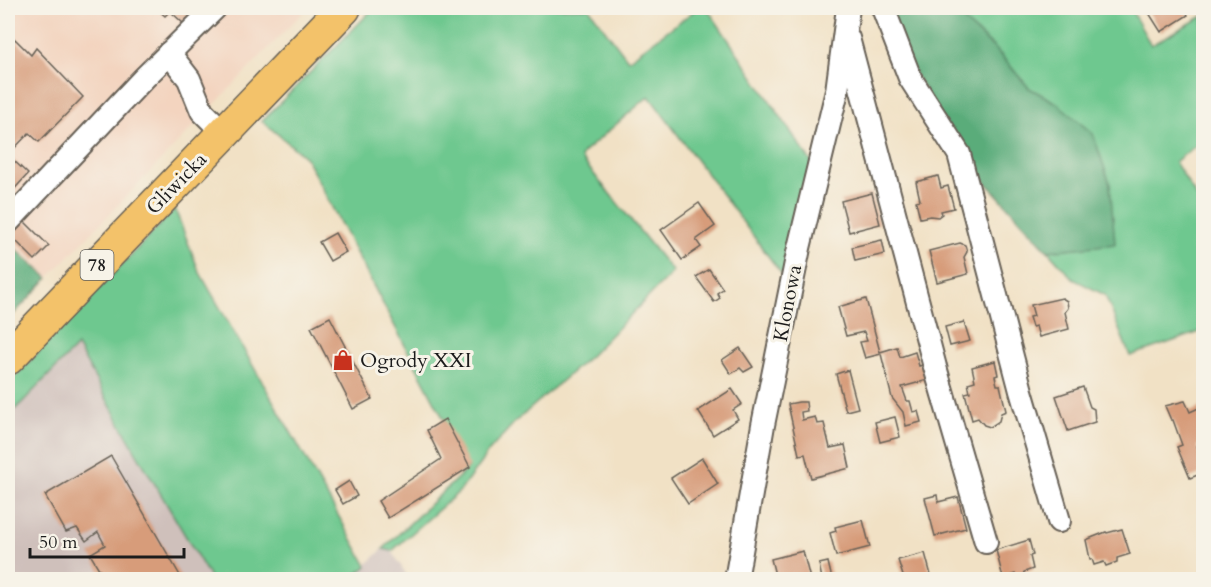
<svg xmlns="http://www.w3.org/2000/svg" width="1211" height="587" font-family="Cardo,serif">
<rect width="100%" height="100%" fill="#f7f3e8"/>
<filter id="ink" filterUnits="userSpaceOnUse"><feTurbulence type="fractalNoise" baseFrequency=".0167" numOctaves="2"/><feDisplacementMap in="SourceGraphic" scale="12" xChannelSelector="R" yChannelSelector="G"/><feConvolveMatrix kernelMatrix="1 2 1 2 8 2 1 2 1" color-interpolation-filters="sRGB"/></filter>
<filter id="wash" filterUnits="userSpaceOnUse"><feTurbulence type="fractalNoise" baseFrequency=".008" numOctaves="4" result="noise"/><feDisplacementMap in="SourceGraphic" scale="24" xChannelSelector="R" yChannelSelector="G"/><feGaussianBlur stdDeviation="1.35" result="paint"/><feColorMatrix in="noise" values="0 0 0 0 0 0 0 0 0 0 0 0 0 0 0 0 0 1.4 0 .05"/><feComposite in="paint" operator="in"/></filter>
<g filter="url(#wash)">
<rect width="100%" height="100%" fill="#f1e1c5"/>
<!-- built -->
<polygon fill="#f3d4bf" points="8,8 307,8 48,278 8,242"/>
<!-- industrial -->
<g fill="#cfc0bb">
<polygon points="77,346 137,454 211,579 8,579 8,418"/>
<polygon points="383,549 392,551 409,579 350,580"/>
</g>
<!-- green -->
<g fill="#6ec88f" stroke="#457256" stroke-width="1.5">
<polygon points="374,8 589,8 628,60 698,8 707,8 812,163 786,280 649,96 583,153 581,158 673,272 590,356 515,422 489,451 461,490 392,551 383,549 469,467 306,158 262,121"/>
<polygon points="966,8 1130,8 1151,45 1203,16 1203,140 1175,162 1203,207 1203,331 1130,356 1105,295 1073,279 1048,251 1115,243 1057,103 1029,88 996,49 965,22"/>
<polygon points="175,209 199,271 367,566 350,579 211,579 137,454 77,346 8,417 8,384"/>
</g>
<!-- forest -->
<g fill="#5aac7a" stroke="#3b644b" stroke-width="1.5">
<polygon points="887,8 966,8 965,22 995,49 1029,88 1057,103 1093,134 1110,184 1115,244 1048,251 972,167 911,68"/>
<polygon points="8,242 48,278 8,320"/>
</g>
<g id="blocks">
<!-- building -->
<g fill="#d79c7a">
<polygon points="156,8 186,8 193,15 184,24 170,11 165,16"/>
<polygon points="1158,8 1184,8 1188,15 1161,32 1149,13"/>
<polygon points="15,39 31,55 36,48 83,97 39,142 29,133 8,155 8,47"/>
<polygon points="8,155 28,174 8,196"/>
<polygon points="938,176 941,188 948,186 954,208 941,211 942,214 938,217 930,216 920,218 916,201 920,200 916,182"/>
<polygon points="872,193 880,224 849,232 841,201"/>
<polygon points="699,203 715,226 696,240 701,247 682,260 661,230"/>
<polygon points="22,219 49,246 35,260 8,233"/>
<polygon points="335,233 346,252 330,261 319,242"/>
<polygon points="882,240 885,254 855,261 852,247"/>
<polygon points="960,243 965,245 967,252 964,257 968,274 937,282 929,251"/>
<polygon points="709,269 723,289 717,293 720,298 714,302 696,277"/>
<polygon points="1062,298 1067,301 1068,308 1065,312 1069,329 1039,337 1036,326 1032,327 1029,317 1034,316 1031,305"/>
<polygon points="866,299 880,352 897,347 900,357 915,352 919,366 923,365 928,380 902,387 907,401 910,401 913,412 918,411 921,422 906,426 903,412 892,398 881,354 865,358 860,342 867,341 864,332 846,336 838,307"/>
<polygon points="330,317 372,399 353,409 311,327"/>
<polygon points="964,322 970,341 950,346 945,327"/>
<polygon points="740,348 753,367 744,372 740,368 731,374 722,360"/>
<polygon points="995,361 998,375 995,376 997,385 1000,385 1006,411 1001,413 999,421 990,427 984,425 978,418 972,420 965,393 970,392 968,383 975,381 972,367"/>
<polygon points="848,370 858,408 846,411 836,374"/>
<polygon points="1083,387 1090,407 1094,409 1095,422 1068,431 1056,396"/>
<polygon points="732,389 742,404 733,410 738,419 713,435 698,411"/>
<polygon points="1185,401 1190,412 1203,406 1203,443 1197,446 1203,463 1203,473 1190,478 1177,447 1182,445 1173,420 1171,420 1165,406"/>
<polygon points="799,402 806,402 807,411 801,412 802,420 815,417 817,424 824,423 830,448 845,445 850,468 811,478 805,454 799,455 788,404"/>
<polygon points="895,417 900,437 880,442 875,422"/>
<polygon points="445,419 470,467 388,518 378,501 441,459 427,430"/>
<polygon points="111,456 182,579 105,579 90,554 105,545 98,532 86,541 77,528 66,532 45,495"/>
<polygon points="702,458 718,484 688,504 671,478"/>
<polygon points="349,481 357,496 343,504 335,490"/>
<polygon points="937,495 938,502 958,497 966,528 935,536 925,498"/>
<polygon points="863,520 870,547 836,556 830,533 836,531 835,527"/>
<polygon points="1122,529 1130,554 1117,558 1117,562 1106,566 1104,562 1094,565 1092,559 1090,559 1086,540 1106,532 1107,533"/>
<polygon points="1029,540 1033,555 1030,556 1033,569 1024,572 1023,575 1018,576 1015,574 1003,578 996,550"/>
<polygon points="803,551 810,579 776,579 771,559"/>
<polygon points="925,553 932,579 904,579 898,560"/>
<polygon points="828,562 832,579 822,579 819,564"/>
</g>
</g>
</g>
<g filter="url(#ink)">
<use href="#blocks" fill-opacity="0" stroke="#676157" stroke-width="1.5"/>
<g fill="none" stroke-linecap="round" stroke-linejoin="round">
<defs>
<g id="minor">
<polyline points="883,8 910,78 959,154 1021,391 1059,521"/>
<polyline points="848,38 935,367 986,542"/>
<polyline points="169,53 189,79 202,111 224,133"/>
<polyline points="8,222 144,78 215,8"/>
<polyline points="736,580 763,425 799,248 837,91 848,8"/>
</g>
<polyline id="primary" points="8,358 344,8"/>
</defs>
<!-- minor casing -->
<use href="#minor" stroke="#676157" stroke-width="26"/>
<!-- primary casing -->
<use href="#primary" stroke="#676157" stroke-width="36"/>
<!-- minor -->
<use href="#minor" stroke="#fff" stroke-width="22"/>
<!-- primary -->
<use href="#primary" stroke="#f3c26a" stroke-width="33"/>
</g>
</g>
<!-- icons -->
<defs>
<symbol id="shop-bare" viewBox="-9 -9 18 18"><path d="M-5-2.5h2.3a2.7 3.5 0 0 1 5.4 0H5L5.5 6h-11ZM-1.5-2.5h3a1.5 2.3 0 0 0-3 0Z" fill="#c8321e" stroke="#f7f3e8" stroke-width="2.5" paint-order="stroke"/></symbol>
</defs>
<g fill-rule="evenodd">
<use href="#shop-bare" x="328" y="345" width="30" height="30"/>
</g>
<g text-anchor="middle" stroke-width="6" stroke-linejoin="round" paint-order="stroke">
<!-- shield labels -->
<rect fill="#f7f3e8" stroke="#5e5c59" stroke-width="1.5" x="80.5" y="250" width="33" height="30" rx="4.5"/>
<g font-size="18" font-weight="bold" fill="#1c1c1c">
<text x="97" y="271">78</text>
</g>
<!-- street labels -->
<g font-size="20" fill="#1c1c1c" stroke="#f7f3e8">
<text transform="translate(176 183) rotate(-46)" y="7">Gliwicka</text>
<text transform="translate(787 303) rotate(-79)" y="7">Klonowa</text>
</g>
<!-- poi labels -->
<g font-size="20" fill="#1c1c1c" stroke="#f7f3e8" text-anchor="start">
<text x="360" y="367">Ogrody XXI</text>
</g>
</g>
<!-- margin -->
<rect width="1211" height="587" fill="none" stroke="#f7f3e8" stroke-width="30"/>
<!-- scale -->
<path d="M30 548v9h154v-9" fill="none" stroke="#1c1c1c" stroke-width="3"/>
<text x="39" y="548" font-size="18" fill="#1c1c1c" stroke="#f7f3e8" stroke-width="4.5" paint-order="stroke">50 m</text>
</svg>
